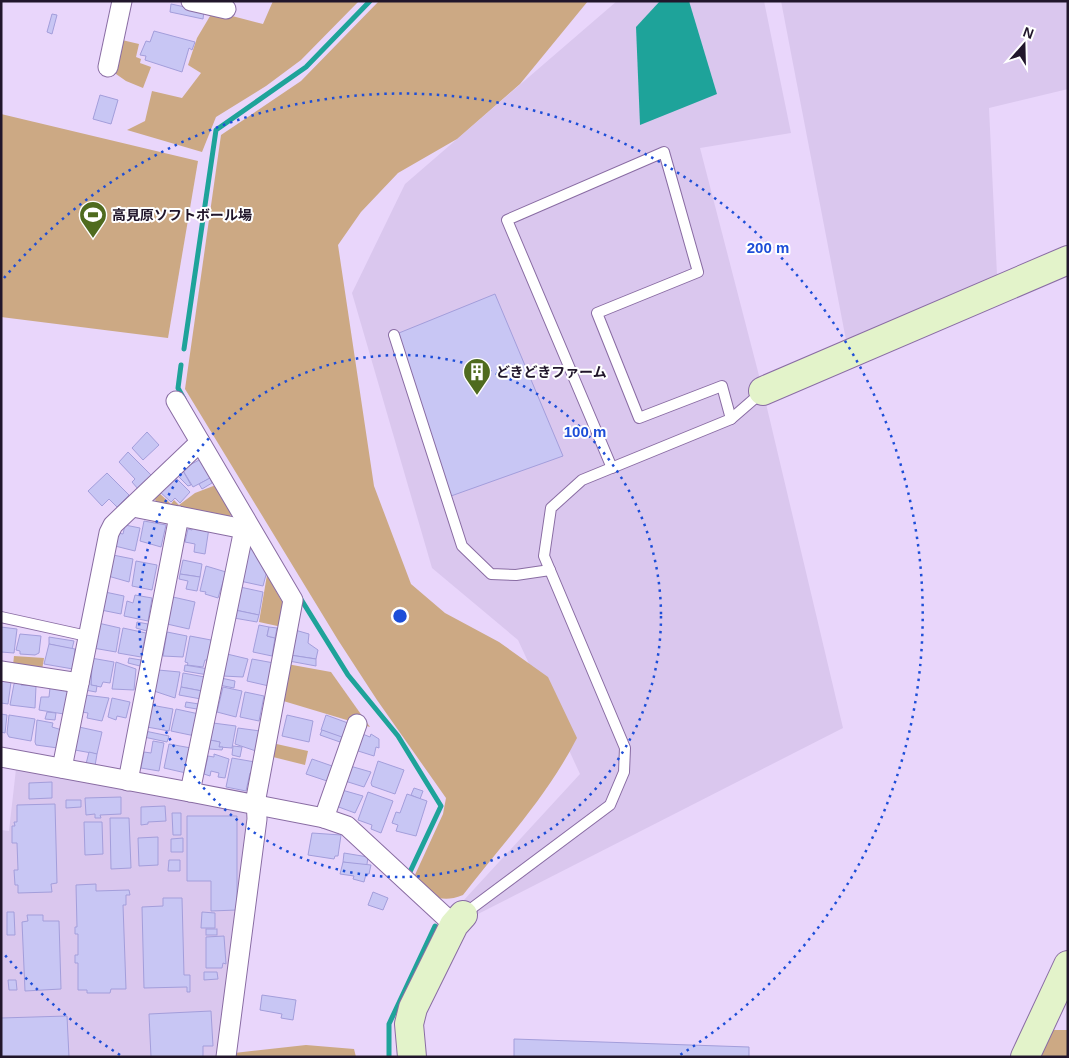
<svg xmlns="http://www.w3.org/2000/svg" width="1069" height="1058" font-family="Helvetica,'Noto Sans JP',sans-serif">
<rect width="100%" height="100%" fill="#e9d6fb"/>
<!-- built -->
<g fill="#dac7ee">
<polygon points="617,1 764,1 791,133 700,148 763,391 843,728 476,915 463,901 580,774 518,640 432,568 352,293 405,184"/>
<polygon points="781,1 1068,1 1068,89 989,108 997,275 846,340"/>
<polygon points="16,769 247,810 251,819 220,1057 1,1057 1,830 9,831"/>
</g>
<!-- green -->
<g fill="#cca984">
<polygon points="273,1 359,1 301,60 266,86 216,117 202,152 127,130 145,121 152,91 182,98 201,73 188,65 197,38 213,11 263,24"/>
<path d="M379,1h209l-68,83 -63,55 -59,34 -37,39 -23,33 36,241 37,98 34,29 54,29 49,35 29,61c-31,60 -73,104 -114,157 -26,10 -31,-1 -49,-18l29,-63 3,-16 -69,-98 -39,-60 -153,-251 36,-254 80,-54z"/>
<polygon points="122,40 139,44 136,57 141,59 140,63 151,67 143,88 126,81 116,74"/>
<polygon points="1,114 198,161 168,338 1,317"/>
<polygon points="216,485 232,514 227,519 157,506 154,495 158,492 171,504 174,500 179,505 195,493"/>
<polygon points="267,575 284,605 282,627 259,622"/>
<polygon points="14,656 44,658 42,670 13,665"/>
<polygon points="287,664 331,672 370,727 280,700"/>
<polygon points="272,743 308,751 305,765 269,756"/>
<polygon points="1044,1030 1068,1030 1068,1057 1033,1057"/>
<polygon points="306,1045 354,1049 356,1057 233,1057 234,1053"/>
</g>
<!-- water -->
<polygon fill="#1ea39a" points="660,1 689,1 717,94 640,125 636,27"/>
<g fill="none" stroke-linecap="round" stroke-linejoin="round">
<!-- stream -->
<g stroke="#1ea39a" stroke-width="5">
<polyline points="184,349 216,130 306,67 370,1"/>
<polyline points="181,365 178,388 184,399"/>
<polyline points="299,596 348,675 398,736 441,806 409,874"/>
<polyline points="389,1057 389,1024 435,926"/>
</g>
</g>
<!-- building -->
<g fill="#c8c6f4" stroke="#a39edb">
<polygon points="171,4 204,11 203,19 170,12"/>
<polygon points="52,14 57,15 52,34 47,32"/>
<polygon points="154,31 195,42 192,50 189,48 182,72 145,60 146,56 140,55 146,41 150,42"/>
<polygon points="100,95 118,100 111,124 93,119"/>
<polygon points="495,294 563,456 451,496 394,335"/>
<polygon points="147,432 159,445 143,460 132,448"/>
<polygon points="128,452 152,476 138,489 132,482 135,479 119,462"/>
<polygon points="201,459 212,477 193,487 182,469"/>
<polygon points="182,469 191,485 188,486 177,475"/>
<polygon points="107,473 129,495 117,507 109,499 102,506 88,491"/>
<polygon points="175,477 190,492 180,503 175,498 171,502 159,491"/>
<polygon points="210,478 212,483 202,489 199,484"/>
<polygon points="144,521 166,525 161,547 140,541"/>
<polygon points="125,525 140,528 135,551 115,546 118,533 123,534"/>
<polygon points="193,525 209,528 205,554 194,552 195,544 185,542 188,529 192,530"/>
<polygon points="252,547 267,571 263,586 240,581 247,548"/>
<polygon points="113,555 133,559 129,582 108,576"/>
<polygon points="183,560 202,564 200,577 180,574"/>
<polygon points="136,561 157,565 152,590 132,586"/>
<polygon points="206,566 226,572 218,598 205,594 206,592 200,591"/>
<polygon points="180,574 200,577 197,591 186,589 188,581 179,579"/>
<polygon points="240,587 263,592 259,615 235,610"/>
<polygon points="105,592 124,596 121,614 101,610"/>
<polygon points="135,595 152,598 148,621 124,616 127,601 133,603"/>
<polygon points="173,597 195,602 189,629 167,624"/>
<polygon points="235,610 259,615 257,622 234,618"/>
<polygon points="137,622 148,624 147,631 136,628"/>
<polygon points="98,623 120,628 116,652 93,648"/>
<polygon points="259,625 269,627 267,636 275,638 272,656 253,652"/>
<polygon points="1,627 17,629 14,653 1,652"/>
<polygon points="269,627 277,628 275,638 267,636"/>
<polygon points="123,628 146,633 141,657 118,653"/>
<polygon points="295,630 309,634 308,643 318,650 316,659 290,655"/>
<polygon points="167,632 187,636 183,657 163,656"/>
<polygon points="20,634 41,636 39,653 35,655 20,654 20,651 16,650"/>
<polygon points="190,636 211,640 210,660 205,660 203,667 187,665 188,663 185,662"/>
<polygon points="49,637 74,641 72,649 49,644"/>
<polygon points="49,644 75,649 73,669 44,664"/>
<polygon points="227,654 248,659 243,677 223,676"/>
<polygon points="290,655 316,659 316,666 289,661"/>
<polygon points="91,658 114,662 110,683 103,682 101,687 91,685"/>
<polygon points="129,658 141,660 140,666 128,663"/>
<polygon points="252,659 274,663 269,686 247,681"/>
<polygon points="116,662 136,669 134,690 112,689"/>
<polygon points="185,665 209,669 208,675 184,671"/>
<polygon points="90,666 92,666 91,685 97,686 96,692 85,690"/>
<polygon points="158,670 180,672 175,698 154,691"/>
<polygon points="183,673 205,677 202,691 181,687"/>
<polygon points="221,678 235,681 234,688 219,685"/>
<polygon points="1,680 11,682 8,704 1,703"/>
<polygon points="17,681 22,682 21,685 36,686 35,708 10,705 14,684"/>
<polygon points="181,687 202,691 201,699 179,695"/>
<polygon points="223,687 242,691 236,717 217,712"/>
<polygon points="50,688 68,691 64,714 39,710 41,697 49,697"/>
<polygon points="245,692 264,696 259,721 240,717"/>
<polygon points="85,695 109,698 102,721 87,718 88,713 82,712"/>
<polygon points="112,698 130,702 126,718 117,716 116,720 108,717"/>
<polygon points="186,702 199,704 197,709 185,707"/>
<polygon points="151,705 173,709 169,731 147,727"/>
<polygon points="176,709 199,714 195,736 171,731"/>
<polygon points="47,712 56,713 55,720 45,719"/>
<polygon points="1,714 7,715 5,733 1,732"/>
<polygon points="9,715 35,719 31,741 9,737 7,733"/>
<polygon points="287,715 313,721 309,742 282,736"/>
<polygon points="326,715 348,723 343,738 321,730"/>
<polygon points="37,720 53,723 52,727 62,730 58,748 36,745 35,742"/>
<polygon points="213,723 236,726 232,748 219,747 220,742 210,740"/>
<polygon points="79,727 102,732 97,754 75,750"/>
<polygon points="238,728 260,731 256,751 235,744"/>
<polygon points="322,730 342,737 340,742 320,735"/>
<polygon points="145,731 169,736 167,742 144,737"/>
<polygon points="360,733 370,737 371,734 379,739 379,748 376,747 374,756 355,750"/>
<polygon points="210,740 220,742 219,747 223,747 222,750 209,749"/>
<polygon points="153,741 164,743 159,771 141,768 144,752 151,753"/>
<polygon points="169,744 191,748 186,773 164,768"/>
<polygon points="233,746 242,747 240,757 232,755"/>
<polygon points="89,752 97,754 95,766 86,764"/>
<polygon points="214,754 229,759 225,778 218,777 219,773 211,771 210,776 204,774 208,756 214,757"/>
<polygon points="232,758 255,762 253,773 250,773 246,791 226,787"/>
<polygon points="312,759 335,767 330,782 306,774"/>
<polygon points="378,761 404,770 395,794 372,786 371,783"/>
<polygon points="350,766 371,772 364,787 345,781"/>
<polygon points="52,782 52,798 29,799 29,783"/>
<polygon points="414,788 423,791 420,799 411,795"/>
<polygon points="342,790 363,796 355,813 336,806"/>
<polygon points="368,792 393,801 381,833 371,829 372,825 358,820"/>
<polygon points="407,794 427,801 416,836 396,831 398,825 392,823 396,812 400,813"/>
<polygon points="121,797 121,814 100,815 101,818 95,818 95,814 86,815 85,798"/>
<polygon points="66,800 81,800 81,807 66,808"/>
<polygon points="55,804 57,883 51,884 52,892 18,893 18,885 15,885 14,870 18,870 17,843 12,843 12,826 15,826 14,822 17,822 17,805"/>
<polygon points="165,806 166,821 148,822 148,824 141,825 141,807"/>
<polygon points="172,813 181,813 181,835 173,835"/>
<polygon points="187,816 237,816 237,910 211,911 211,881 187,881"/>
<polygon points="110,818 129,818 131,868 111,869"/>
<polygon points="84,822 102,822 103,854 85,855"/>
<polygon points="312,833 341,835 338,856 335,856 334,859 308,855"/>
<polygon points="158,837 158,865 139,866 138,838"/>
<polygon points="183,838 183,852 171,852 171,839"/>
<polygon points="344,853 368,857 367,864 365,866 343,862"/>
<polygon points="169,860 180,860 180,871 168,871"/>
<polygon points="343,862 371,865 369,874 366,874 364,882 353,879 354,876 340,874"/>
<polygon points="96,884 96,891 129,890 130,895 126,895 126,905 123,905 126,989 111,989 110,993 87,993 87,990 78,990 78,963 75,963 75,955 78,955 78,934 75,934 75,927 77,927 76,885"/>
<polygon points="373,892 388,898 383,910 368,905"/>
<polygon points="163,898 182,898 184,975 190,975 190,992 187,992 187,987 144,988 142,907 163,906"/>
<polygon points="7,912 14,912 15,935 7,935"/>
<polygon points="202,912 215,913 215,928 201,928"/>
<polygon points="27,915 43,915 43,921 59,921 61,989 25,991 22,922 28,921"/>
<rect x="206" y="929" width="11" height="6"/>
<polygon points="224,936 226,964 223,963 222,968 206,968 206,937"/>
<polygon points="204,972 217,972 218,979 204,980"/>
<polygon points="8,980 16,980 17,990 9,990"/>
<polygon points="262,995 296,1000 293,1020 281,1018 282,1014 260,1010"/>
<polygon points="211,1011 213,1046 203,1046 203,1057 151,1057 149,1014"/>
<polygon points="67,1016 69,1057 1,1057 1,1018"/>
<polygon points="514,1039 749,1047 749,1057 514,1057"/>
</g>
<g fill="none" stroke-linecap="round" stroke-linejoin="round">
<defs>
<g id="lane">
<polyline points="394,335 462,546 491,574 516,575 550,570"/>
<polyline points="612,468 507,220 664,152 698,272 597,313 639,418 722,386 731,419"/>
<polyline points="1,617 87,636"/>
<polyline points="464,914 610,805 624,772 625,748 544,556 551,508 582,480 731,419 762,392"/>
</g>
<g id="street">
<polyline points="191,1 226,9"/>
<polyline points="108,67 122,1"/>
<polyline points="176,401 293,600 256,798 257,819 226,1057"/>
<polyline points="133,507 244,529 249,527"/>
<polyline points="1,671 79,683"/>
<polyline points="1,757 190,792 324,818 347,826 454,925"/>
<polyline points="62,768 109,533 113,525 200,442"/>
<polyline points="128,781 179,516"/>
<polyline points="190,792 244,529"/>
<polyline points="324,818 357,724"/>
</g>
<g id="secondary">
<polyline points="763,391 1068,260"/>
<polyline points="412,1057 409,1024 413,1008 454,925 463,915"/>
<polyline points="1025,1057 1068,965"/>
</g>
</defs>
<!-- lane casing -->
<use href="#lane" stroke="#896ca3" stroke-width="12"/>
<!-- street casing -->
<use href="#street" stroke="#896ca3" stroke-width="21"/>
<!-- secondary casing -->
<use href="#secondary" stroke="#896ca3" stroke-width="30"/>
<!-- lane -->
<use href="#lane" stroke="#fff" stroke-width="10"/>
<!-- street -->
<use href="#street" stroke="#fff" stroke-width="19"/>
<!-- secondary -->
<use href="#secondary" stroke="#e3f3ca" stroke-width="28"/>
</g>
<!-- distance rings -->
<g fill="none" stroke="#1d4ed8" stroke-width="2.5" stroke-dasharray="2.5 5">
<circle cx="400" cy="616" r="261"/>
<path d="M120 1055A521 521 0 0 1 4 954M4 278A521 521 0 1 1 680 1055"/>
</g>
<!-- icons -->
<defs>
<symbol id="stadium-pin" viewBox="-11 -11 22 30"><path d="M0 17L-7.5 6A9.5 9.5 0 1 1 7.5 6Z" fill="#4f6b1f" stroke="#fff"/><path d="M0-5a6.5 5 0 1 0 0 10a6.5 5 0 1 0 0-10ZM-3.5-1.8h7v3.6h-7Z" fill="#fff"/></symbol>
<symbol id="building-pin" viewBox="-11 -11 22 30"><path d="M0 17L-7.5 6A9.5 9.5 0 1 1 7.5 6Z" fill="#4f6b1f" stroke="#fff"/><path d="M-4-6H4V6H1V3H-1V6H-4ZM-2.5-4.3h1.7v1.8h-1.7ZM.8-4.3h1.7v1.8H.8ZM-2.5-1h1.7V.8h-1.7ZM.8-1h1.7V.8H.8Z" fill="#fff"/></symbol>
</defs>
<g fill-rule="evenodd">
<use href="#stadium-pin" x="77" y="199" width="32" height="43"/>
<use href="#building-pin" x="461" y="356" width="32" height="43"/>
</g>
<g text-anchor="middle" stroke-width="4" stroke-linejoin="round" paint-order="stroke">
<!-- poi labels -->
<g font-size="14" font-weight="bold" fill="#21162b" stroke="#fff" text-anchor="start">
<text x="112" y="220">高見原ソフトボール場</text>
<text x="496" y="377">どきどきファーム</text>
</g>
</g>
<circle cx="400" cy="616" r="8" fill="#1d4ed8" stroke="#fff" stroke-width="2.5"/>
<g font-size="15" text-anchor="middle" font-weight="bold" fill="#1d4ed8" stroke="#fff" stroke-width="4" stroke-linejoin="round" paint-order="stroke">
<text x="768" y="253">200 m</text>
<text x="585" y="437">100 m</text>
</g>
<!-- border -->
<rect width="1069" height="1058" fill="none" stroke="#21162b" stroke-width="5"/>
<!-- north arrow -->
<g transform="translate(1024 45) rotate(20)" stroke="#ffffff" stroke-width="4" paint-order="stroke">
<path d="M0-4L9 19L0 12L-9 19Z" fill="#21162b"/>
<text y="-8" font-size="14" font-weight="bold" text-anchor="middle" fill="#21162b">N</text>
</g>
</svg>
